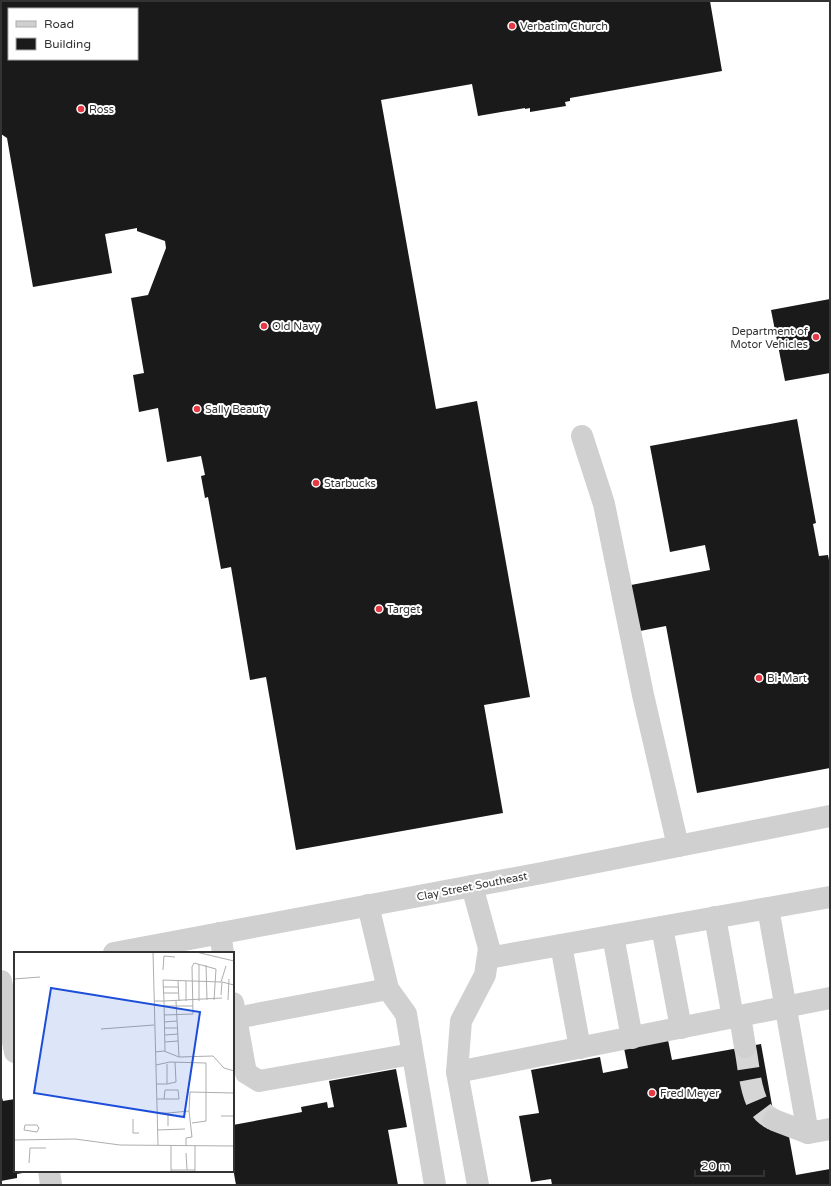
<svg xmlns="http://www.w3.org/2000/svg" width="831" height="1186" font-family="'Varela Round',sans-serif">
<rect width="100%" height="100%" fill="#fff"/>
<!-- building -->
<g fill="#1a1a1a" fill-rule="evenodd">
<path d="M1,1h709l12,70 -152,27v3l-5,1 1,4 -36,6v-4l-5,1v-1l-47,8 -6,-32 -91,16 55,309 41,-8 53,296 -46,8 19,108 -207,37 -30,-173 -16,3 -19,-113 -10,2 -13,-72 -3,1 -4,-22 4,-1 -4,-19 -34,6 -9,-54 -19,4 -6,-37 11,-2 -13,-75 17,-3 18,-47 -1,-7 -28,-10v-3l-32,6 7,39 -79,14 -26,-149 -6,-4zM9,9h128v50h-128z"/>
<polygon points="830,299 830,373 785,381 771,310"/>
<polygon points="797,419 816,523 813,524 819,556 828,555 830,565 830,768 697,793 666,626 640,631 631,585 710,570 705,545 670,552 650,446"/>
<polygon points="668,1040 672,1060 761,1044 777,1133 788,1131 796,1175 830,1169 830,1185 552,1185 551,1179 531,1182 519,1116 539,1113 531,1070 600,1057 603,1073 628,1068 624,1048"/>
<polygon points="396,1069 407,1127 388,1130 398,1185 236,1185 233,1168 233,1125 302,1112 301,1107 327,1102 328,1108 334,1107 329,1081"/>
<polygon points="1,1094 3,1101 15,1099 15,1171 28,1172 17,1174 17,1178 1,1181"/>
</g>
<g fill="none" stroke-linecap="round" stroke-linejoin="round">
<!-- minor-tunnel -->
<path stroke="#d6d6d6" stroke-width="22" stroke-dasharray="22 11" stroke-linecap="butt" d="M745,1047c4,19 5,51 19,66 3,3 7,5 10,7"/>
<!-- minor -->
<g stroke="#d0d0d0" stroke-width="22">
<polyline points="582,436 604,504 643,695 678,846"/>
<polyline points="472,886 489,948 485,975 461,1021 457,1072 478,1185"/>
<polyline points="368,905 388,989 406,1014 435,1185"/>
<polyline points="768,908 808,1133 830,1129"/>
<polyline points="715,917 733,1018"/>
<polyline points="662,927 681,1028"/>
<polyline points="220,933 223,953"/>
<polyline points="613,936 632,1038"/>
<polyline points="561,945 580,1048"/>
<polyline points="114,953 542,873 830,816"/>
<polyline points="488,958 830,897"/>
<polyline points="1,981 15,1052"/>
<polyline points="233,1003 236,1018 388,989"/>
<polyline points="740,1016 745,1047"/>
<polyline points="236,1018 246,1073 259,1081 412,1054"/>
<polyline points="457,1072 830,998"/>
<polyline points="774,1120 808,1133"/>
<polyline points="49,1171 51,1185"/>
</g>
</g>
<!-- markers -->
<g fill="#e63946" stroke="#fff" stroke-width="1.5">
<circle cx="512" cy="26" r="4"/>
<circle cx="81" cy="109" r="4"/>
<circle cx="264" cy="326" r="4"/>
<circle cx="816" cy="337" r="4"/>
<circle cx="197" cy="409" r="4"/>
<circle cx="316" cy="483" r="4"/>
<circle cx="379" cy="609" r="4"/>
<circle cx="759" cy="678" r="4"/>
<circle cx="652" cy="1093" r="4"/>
</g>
<g text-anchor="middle" stroke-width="4" stroke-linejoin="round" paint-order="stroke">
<!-- poi labels -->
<g font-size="11" fill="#333" stroke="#fff" text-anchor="start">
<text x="520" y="30">Verbatim Church</text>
<text x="89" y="113">Ross</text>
<text x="272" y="330">Old Navy</text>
<text x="808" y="335" text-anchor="end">Department of<tspan x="808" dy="13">Motor Vehicles</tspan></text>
<text x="205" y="413">Sally Beauty</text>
<text x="324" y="487">Starbucks</text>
<text x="387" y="613">Target</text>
<text x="767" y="682">Bi-Mart</text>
<text x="660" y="1097">Fred Meyer</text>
</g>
<!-- street labels -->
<g font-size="11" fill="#333" stroke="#fff">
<text transform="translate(472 886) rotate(-11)" y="4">Clay Street Southeast</text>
</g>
</g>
<!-- overview -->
<g transform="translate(14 952)">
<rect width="220" height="220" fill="#fff"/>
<path fill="none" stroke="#adadad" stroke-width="1" d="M139,0l5,193M182,0l38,9M185,12v37M192,13l1,35M149,18l1,-14 11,1M0,27l26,-2M164,28l1,21M172,29v20M149,35h15M149,41h15M207,43l1,-13 12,3M214,48l1,-21M140,49h10l-1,-21 58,2 5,-16M162,49l3,56M150,54h29M150,63l29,-1 -1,-47 2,-4 22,6 -2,31M150,70l13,-1M150,76h13M87,77l53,-4M151,83l13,-1M151,90l13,-1M151,99l-1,-50 58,-3M141,100l9,-1 15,6 34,-1 11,12 10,3M142,113l14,-3 36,1v58l-14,2M142,132h11v-20M153,132l9,-2 -1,-20M143,147h22l-1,-9h-13l-1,9M143,161h11v13M154,161l21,-2 1,-19 44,1M207,164h13M119,167v14h6M23,173l2,3 -2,4 -13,-2 1,-5zM143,178l28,-1M0,188l61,-1 45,6 114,1M157,193v27M172,194v-8l6,-1 -3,-26M172,201l1,17M15,211l1,-15h16M157,218h24M181,220v-26"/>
<path fill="#1d4ed8" fill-opacity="0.15" stroke="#1d4ed8" stroke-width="2" d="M37,36l149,24 -16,105 -150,-24z"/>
<rect width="220" height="220" fill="none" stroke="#333" stroke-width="2"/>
</g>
<!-- border -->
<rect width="831" height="1186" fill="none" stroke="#333333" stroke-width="4"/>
<!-- legend -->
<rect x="8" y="8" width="130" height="52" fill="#ffffff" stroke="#adadad"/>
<rect x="16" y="21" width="20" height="6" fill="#d0d0d0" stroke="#adadad"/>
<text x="44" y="28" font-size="12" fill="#333333">Road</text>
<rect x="16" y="38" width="20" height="12" fill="#1a1a1a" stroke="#adadad"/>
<text x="44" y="48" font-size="12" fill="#333333">Building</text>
<!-- scale -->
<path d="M695 1170v6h69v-6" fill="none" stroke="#333333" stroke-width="2"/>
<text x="701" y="1170" font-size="12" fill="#333333" stroke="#ffffff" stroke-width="3" paint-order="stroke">20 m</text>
</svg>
